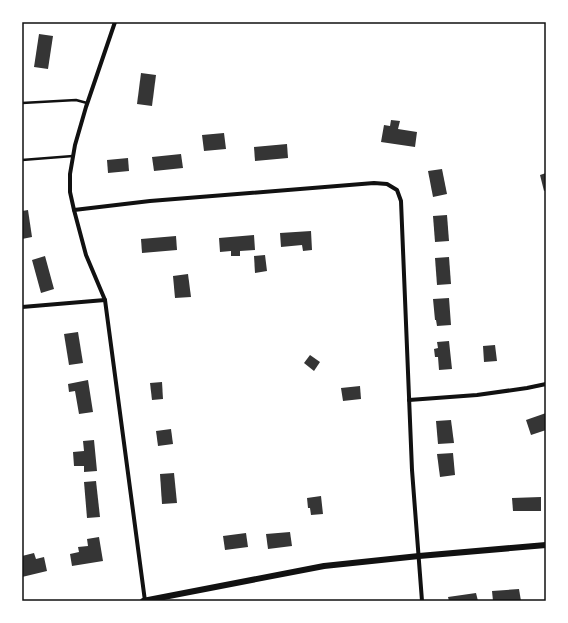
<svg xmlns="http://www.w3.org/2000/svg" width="568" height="623" font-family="'Exo 2',sans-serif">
<rect width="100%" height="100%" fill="#fff"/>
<!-- building -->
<g fill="#353535">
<polygon points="39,34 53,36 48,69 34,67"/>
<polygon points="141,73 156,75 152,106 137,104"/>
<polygon points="391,120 400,121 398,129 417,132 415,147 381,142 384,125 390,126"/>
<polygon points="224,133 226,149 204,151 202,135"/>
<polygon points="287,144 288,158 255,161 254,147"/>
<polygon points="181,154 183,168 154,171 152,157"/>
<polygon points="128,158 129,171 108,173 107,160"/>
<polygon points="442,169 447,194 433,197 428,171"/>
<polygon points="546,173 546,190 544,191 540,175"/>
<polygon points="28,210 32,237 22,239 22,211"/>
<polygon points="447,215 449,241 435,242 433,216"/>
<polygon points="311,231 312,250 303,251 302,245 281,247 280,233"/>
<polygon points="254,235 255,250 240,251 240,256 231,256 231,251 220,252 219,238"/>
<polygon points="176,236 177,250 142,253 141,239"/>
<polygon points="265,255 267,271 255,273 254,256"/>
<polygon points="45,256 54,289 41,293 32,260"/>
<polygon points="449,257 451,284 437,285 435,258"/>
<polygon points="188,274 191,297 175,298 173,276"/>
<polygon points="449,298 451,325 437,326 436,320 435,320 433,299"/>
<polygon points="78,332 83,363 69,365 64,334"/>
<polygon points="449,341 452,369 439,370 438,357 435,357 434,349 438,348 437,342"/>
<polygon points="495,345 497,361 484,362 483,346"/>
<polygon points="310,355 320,362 314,371 304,363"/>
<polygon points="88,380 93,412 79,414 75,391 69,392 68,384"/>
<polygon points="162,382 163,399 152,400 150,383"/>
<polygon points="360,386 361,399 343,401 341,388"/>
<polygon points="546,413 546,430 531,435 526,420"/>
<polygon points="451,420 454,443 438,444 436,421"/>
<polygon points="171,429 173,444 158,446 156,431"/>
<polygon points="94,440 97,471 84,472 84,466 74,466 73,452 84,451 83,441"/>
<polygon points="453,453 455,475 440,477 437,454"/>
<polygon points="174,473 177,503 162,504 160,474"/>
<polygon points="96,481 100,517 87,518 84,482"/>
<polygon points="321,496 323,514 311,515 310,508 308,508 307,498"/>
<polygon points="541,497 541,511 513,511 512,498"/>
<polygon points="290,532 292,546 268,549 266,534"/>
<polygon points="246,533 248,547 225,550 223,536"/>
<polygon points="99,537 103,561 72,566 70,554 79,552 78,547 88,546 87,539"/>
<polygon points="34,553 36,559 44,557 47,571 22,577 22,556"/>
<polygon points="519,589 521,601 493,601 492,591"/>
<polygon points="476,593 478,601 449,601 448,597"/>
</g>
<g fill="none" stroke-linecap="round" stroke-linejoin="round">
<!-- service -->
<g stroke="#111" stroke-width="2.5">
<polyline points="22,103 76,100 87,103"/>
<polyline points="22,160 73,156"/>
</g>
<!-- minor -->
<g stroke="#111" stroke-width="4">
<polyline points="115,22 86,107 75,145 70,174 70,192 74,210 86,255 105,300 145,601"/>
<polyline points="74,210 150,201 374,183 387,184 397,190 401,201 412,470 422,601"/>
<polyline points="22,307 105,300"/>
<polyline points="409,400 477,395 527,388 546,384"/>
</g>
<!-- tertiary -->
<polyline stroke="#111" stroke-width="6" points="143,601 324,566 419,556 546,545"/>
</g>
<!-- border -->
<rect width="568" height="623" fill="none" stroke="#ffffff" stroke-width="46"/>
<rect x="23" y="23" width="522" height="577" fill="none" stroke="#111" stroke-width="1.5"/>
</svg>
